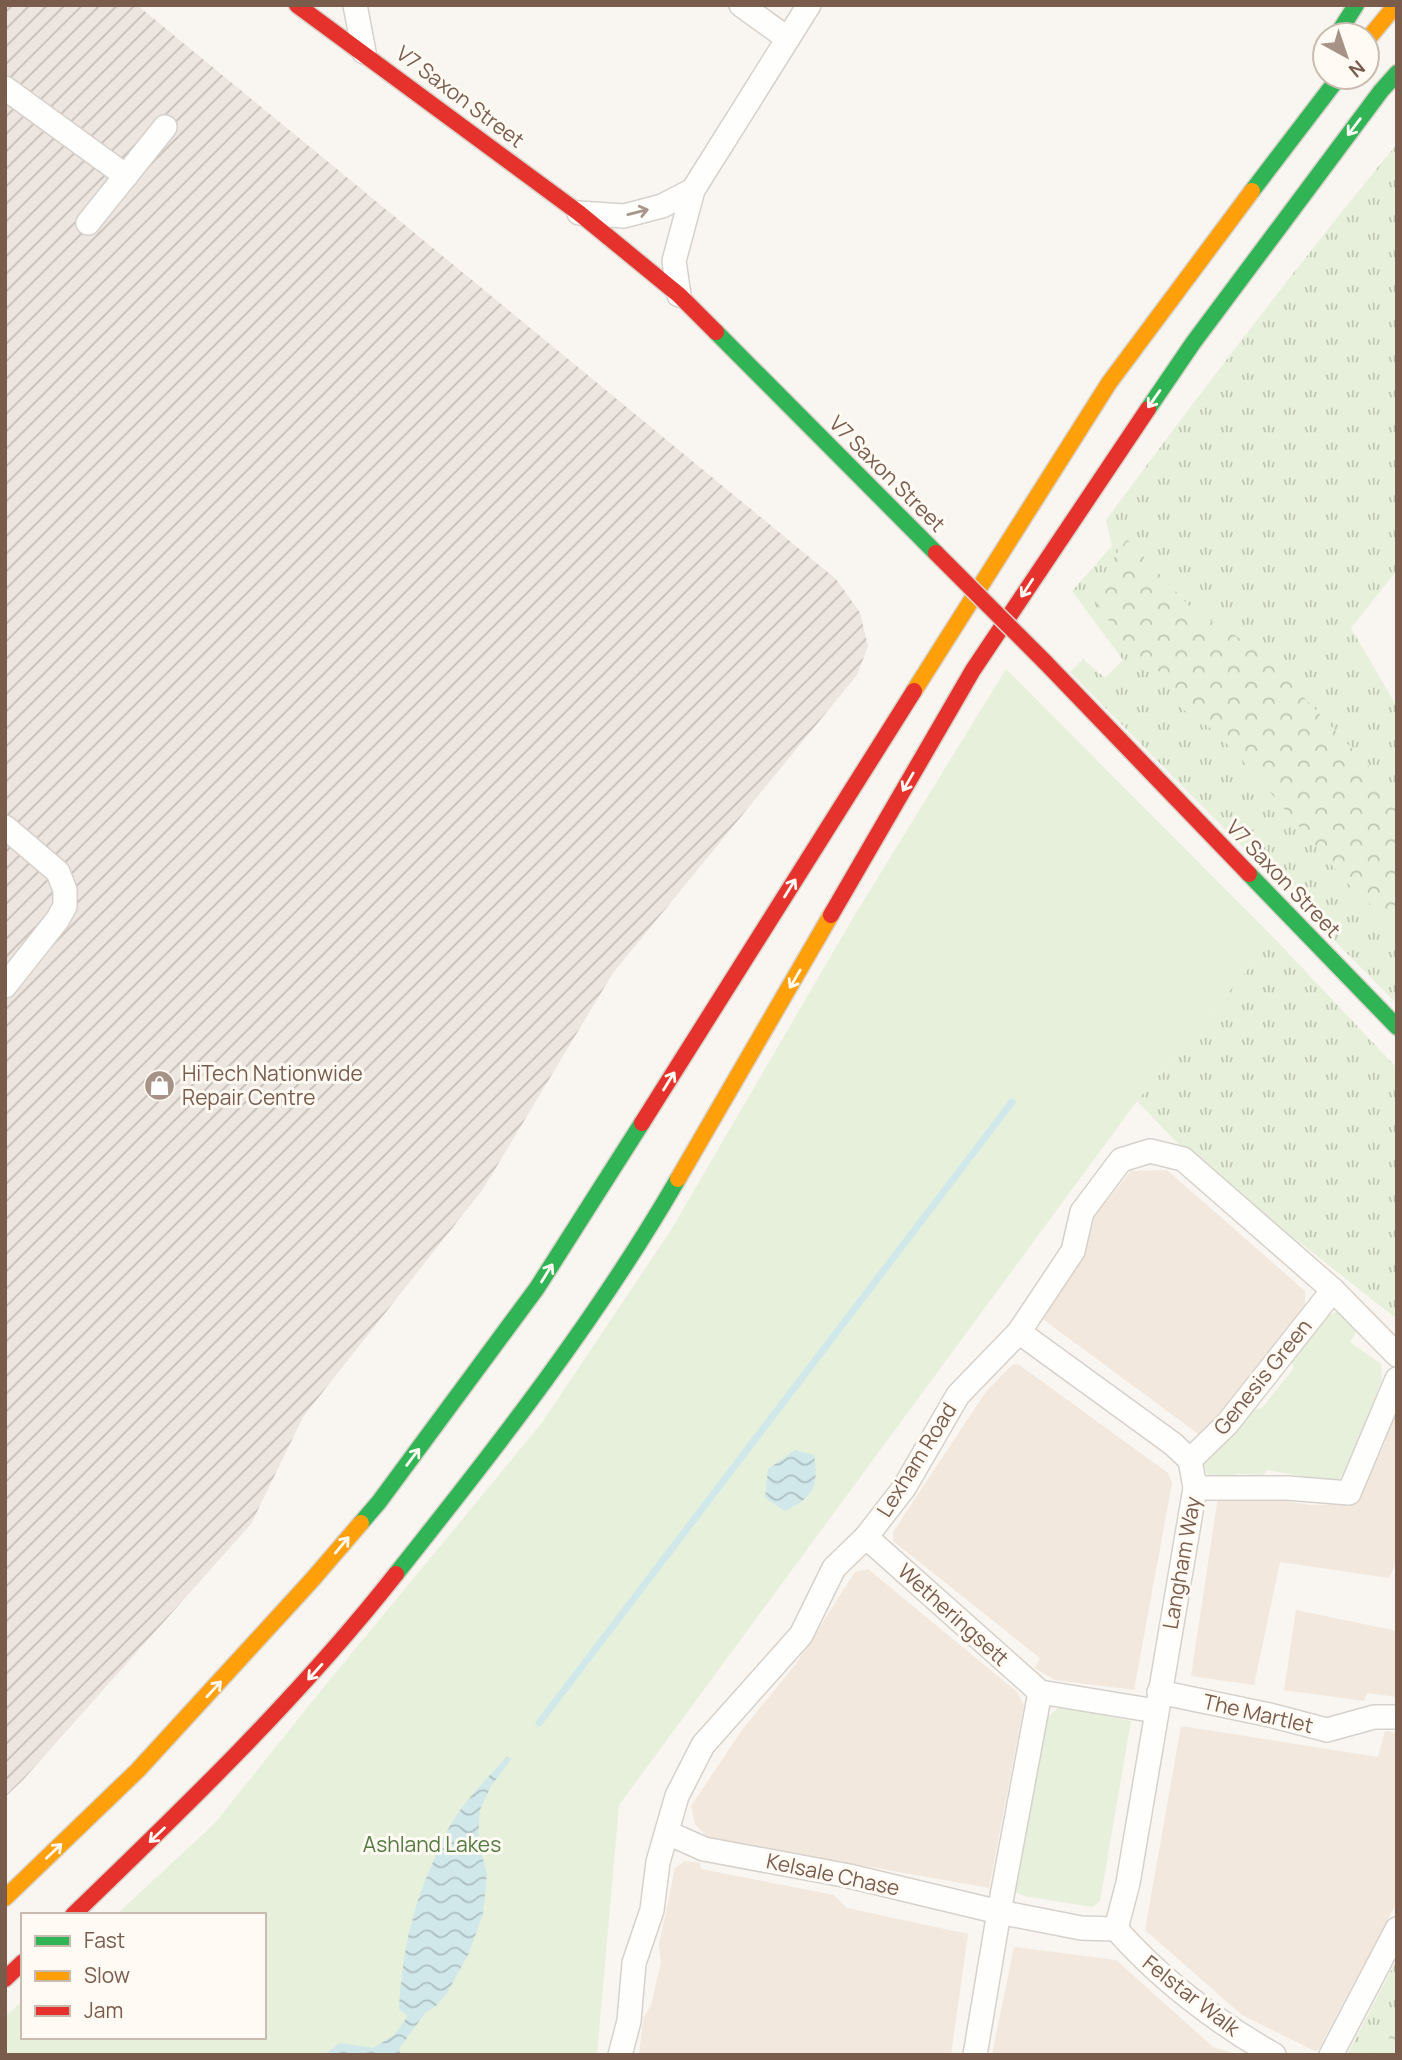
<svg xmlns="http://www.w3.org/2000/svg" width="1402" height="2060" font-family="Manrope,sans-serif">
<defs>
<pattern id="industrial-furrows" width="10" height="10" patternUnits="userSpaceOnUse" patternTransform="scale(1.75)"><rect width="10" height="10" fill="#ede5e0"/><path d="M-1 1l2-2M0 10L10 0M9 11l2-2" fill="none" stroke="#c5bdb8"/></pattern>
<pattern id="grass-tufts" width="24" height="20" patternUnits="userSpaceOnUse" patternTransform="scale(1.75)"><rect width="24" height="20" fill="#e7f0db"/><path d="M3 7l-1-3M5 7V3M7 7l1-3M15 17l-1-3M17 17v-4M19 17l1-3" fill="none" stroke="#c0c6b4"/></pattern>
<pattern id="forest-crowns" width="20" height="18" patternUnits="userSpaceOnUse" patternTransform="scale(1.75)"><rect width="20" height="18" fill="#e7f0db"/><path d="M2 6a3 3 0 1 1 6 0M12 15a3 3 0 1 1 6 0" fill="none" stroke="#c0c6b4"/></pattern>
<pattern id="water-waves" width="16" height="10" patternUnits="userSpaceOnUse" patternTransform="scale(1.75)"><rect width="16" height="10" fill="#d0e8ea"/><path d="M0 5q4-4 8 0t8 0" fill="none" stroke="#aebfc0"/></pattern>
</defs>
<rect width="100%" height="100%" fill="#f9f5f0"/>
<!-- residential -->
<g fill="#f2e8de">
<polygon points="1167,1170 1305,1291 1305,1305 1201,1436 1040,1317 1086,1253 1091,1220 1131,1171"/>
<polygon points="1018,1364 1168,1473 1172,1483 1134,1690 1055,1680 1035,1668 1040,1658 893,1541 893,1532 985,1393 1012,1365"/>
<polygon points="1397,1404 1397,1561 1389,1578 1280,1562 1254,1685 1191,1676 1218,1497 1243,1494 1310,1505 1356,1504 1386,1441 1386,1430"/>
<polygon points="868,1569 1017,1692 1024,1705 989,1888 708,1838 695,1824 691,1806 742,1730 796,1664 855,1572"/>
<polygon points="1296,1610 1397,1631 1397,1697 1367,1693 1364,1701 1284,1690"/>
<polygon points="1181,1726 1378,1757 1385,1731 1397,1733 1397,1902 1317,2052 1242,2015 1145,1930"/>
<polygon points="685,1861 700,1863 701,1869 834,1895 847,1908 968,1934 951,2055 639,2055 643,2019 651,2005 661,1962 659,1945 675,1868"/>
<polygon points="1014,1947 1116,1960 1213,2047 1240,2055 992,2055"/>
</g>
<!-- industrial -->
<polygon fill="url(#industrial-furrows)" points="5,5 137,5 836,579 860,613 868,646 857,675 613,973 483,1189 303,1417 251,1524 22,1781 5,1797"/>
<!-- grass -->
<g fill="url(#grass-tufts)">
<path d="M1397,144v426l-46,58 46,79v297l-327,-332 13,-13 22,19 18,-18 -51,-69 40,-45 -6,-26c94,-127 190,-253 291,-376z"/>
<polygon points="1274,938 1397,1068 1397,1319 1191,1157 1137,1101"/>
<polygon points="1397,1959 1397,2055 1347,2055"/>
</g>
<!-- forest -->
<g fill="url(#forest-crowns)">
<polygon points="1127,539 1192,609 1260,651 1397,796 1397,929 1346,882 1254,773 1216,732 1181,708 1158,670 1128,647 1096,603 1114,558"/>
<polygon points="1397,2024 1397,2055 1380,2055"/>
</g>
<!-- park -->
<g fill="#e7f0db">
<polygon points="1006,669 1274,938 1137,1101 619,1805 597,2055 5,2055 5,2017 23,2000 23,2037 264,2037 264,1915 116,1915 215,1823 323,1688 541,1424 671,1230 853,918"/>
<polygon points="1339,1311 1357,1330 1350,1342 1381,1364 1382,1379 1349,1467 1336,1482 1318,1485 1316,1479 1267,1470 1264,1475 1239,1474 1218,1478 1207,1474 1204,1465 1213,1451 1255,1409 1262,1408 1294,1368 1290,1359 1325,1317"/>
<polygon points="1059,1707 1131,1721 1100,1901 1093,1907 1024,1896 1014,1891 1047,1718"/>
</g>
<!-- water -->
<g fill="url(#water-waves)">
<path d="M795,1450l19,5c5,31 0,42 -29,56l-20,-13 3,-29z"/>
<path d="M507,1757l5,1 -21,28 -11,24 -2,29 9,35 -4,40 -15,41 -21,38 -10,12 -12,8 -26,36 2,6h-77l16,-12 33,5 21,-13 14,-19 -9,-7c3,-52 12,-99 34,-147 6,-14 13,-30 21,-43 15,-23 35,-43 53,-62z"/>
</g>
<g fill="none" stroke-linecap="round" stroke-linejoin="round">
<!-- stream -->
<polyline stroke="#d0e8ea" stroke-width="7" points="539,1723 1012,1102"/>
<defs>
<g id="street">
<polyline points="355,5 364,52"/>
<polyline points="741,5 787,38"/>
<polyline points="5,88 126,176"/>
<polyline points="579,213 624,216 662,206 693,190"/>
<polyline points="88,223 165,127"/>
<polyline points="679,295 674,261 693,190 809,5"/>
<polyline points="5,827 58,872 65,890 65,906 58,919 5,986"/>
<polyline points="1019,1332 1173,1444 1190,1460 1195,1488 1128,1883 1116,1929"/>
<polyline points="1190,1460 1227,1424 1333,1290"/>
<polyline points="1195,1488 1287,1488 1349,1493 1397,1379"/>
<polyline points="866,1537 1040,1692"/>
<polyline points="1040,1692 1156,1711"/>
<polyline points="1159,1692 1270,1715 1327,1730 1374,1717 1397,1717"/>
<polyline points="668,1833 704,1849 849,1876 999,1912 1040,1692"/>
<path d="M1116,1929c45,51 99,92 158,126"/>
<polyline points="620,2055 629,2021 634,1963 652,1910 658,1862 677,1796 703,1745 801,1635 834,1568 866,1537 904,1488 958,1395 1019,1332 1073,1251 1082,1212 1121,1160 1150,1151 1183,1159 1333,1290 1397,1355"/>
<polyline points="975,2055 999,1912 1081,1928 1116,1929"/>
<polyline points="1331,2055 1397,1929"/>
</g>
<g id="fast">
<polyline points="1337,35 1356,5"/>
<polyline points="1252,191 1339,77"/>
<polyline points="716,332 936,553"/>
<polyline points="1148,409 1193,343 1381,91 1397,73"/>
<polyline points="1249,874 1397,1027"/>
<polyline points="361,1523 379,1502 537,1288 642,1123"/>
<path d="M396,1574c101,-127 201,-255 282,-395"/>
</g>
<g id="slow">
<polyline points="1367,40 1396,5"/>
<polyline points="914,691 1109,383 1252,191"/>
<polyline points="678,1179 831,915"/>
<polyline points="5,1898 138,1770 312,1580 361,1523"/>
</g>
<g id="jam">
<polyline points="297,5 579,213 679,295 716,332"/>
<polyline points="1045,662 1249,874"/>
<polyline points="831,915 973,670 1148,409"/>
<polyline points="642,1123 914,691"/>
<path d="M73,1915c113,-109 226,-218 323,-341"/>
<polyline points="5,1979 23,1962"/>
</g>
</defs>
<!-- street casing -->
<use href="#street" stroke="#d7d1cb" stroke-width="26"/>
<!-- fast casing -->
<use href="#fast" stroke="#d9d2cb" stroke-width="19"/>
<!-- slow casing -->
<use href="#slow" stroke="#d9d2cb" stroke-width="19"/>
<!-- jam casing -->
<use href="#jam" stroke="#d9d2cb" stroke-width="19"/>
<!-- street -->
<use href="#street" stroke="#fefefd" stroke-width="23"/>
<!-- fast -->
<use href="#fast" stroke="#30b455" stroke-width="16"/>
<!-- slow -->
<use href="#slow" stroke="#ff9f0a" stroke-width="16"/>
<!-- jam -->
<use href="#jam" stroke="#e5322d" stroke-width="16"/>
<defs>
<polyline id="jam-bridge" points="936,553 1045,662"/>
</defs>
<!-- jam-bridge casing -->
<use href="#jam-bridge" stroke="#d9d2cb" stroke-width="19" stroke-linecap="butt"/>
<!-- jam-bridge -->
<use href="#jam-bridge" stroke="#e5322d" stroke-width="16"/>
</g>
<!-- one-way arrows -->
<defs><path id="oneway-shaft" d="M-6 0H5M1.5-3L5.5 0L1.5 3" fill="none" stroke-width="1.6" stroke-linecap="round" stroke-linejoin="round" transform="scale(1.75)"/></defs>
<g stroke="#fffaf3">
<use href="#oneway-shaft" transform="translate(1354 127) rotate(127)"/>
<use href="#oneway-shaft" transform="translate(1154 399) rotate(125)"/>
<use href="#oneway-shaft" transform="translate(1027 588) rotate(123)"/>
<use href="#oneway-shaft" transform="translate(908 782) rotate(120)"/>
<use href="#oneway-shaft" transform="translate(790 888) rotate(-58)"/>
<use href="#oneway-shaft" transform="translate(795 979) rotate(120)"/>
<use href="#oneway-shaft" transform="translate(669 1081) rotate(-58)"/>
<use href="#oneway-shaft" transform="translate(547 1273) rotate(-58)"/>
<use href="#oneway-shaft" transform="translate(413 1457) rotate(-53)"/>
<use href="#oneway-shaft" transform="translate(342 1545) rotate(-50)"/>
<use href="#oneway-shaft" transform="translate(315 1672) rotate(132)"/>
<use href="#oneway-shaft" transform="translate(214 1689) rotate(-47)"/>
<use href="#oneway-shaft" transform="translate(157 1835) rotate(136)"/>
<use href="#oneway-shaft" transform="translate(54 1851) rotate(-44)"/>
</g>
<use stroke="#a8958b" href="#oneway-shaft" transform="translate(638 212) rotate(-14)"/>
<!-- icons -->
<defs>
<symbol id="shop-disc" viewBox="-11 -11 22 22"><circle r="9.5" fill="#a69286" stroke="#fffaf3"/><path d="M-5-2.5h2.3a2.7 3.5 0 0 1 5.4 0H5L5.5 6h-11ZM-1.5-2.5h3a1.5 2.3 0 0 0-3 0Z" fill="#fff"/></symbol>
</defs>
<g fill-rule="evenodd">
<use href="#shop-disc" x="142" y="1068" width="35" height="35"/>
</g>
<g text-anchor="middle" stroke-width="6" stroke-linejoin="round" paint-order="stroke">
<!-- street labels -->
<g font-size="21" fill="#7a5c4d" stroke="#fffaf3">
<text transform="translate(460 97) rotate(37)" y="7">V7 Saxon Street</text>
<text transform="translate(887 474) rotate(45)" y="7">V7 Saxon Street</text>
<text transform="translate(1283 879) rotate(46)" y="7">V7 Saxon Street</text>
<text transform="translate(1263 1377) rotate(-51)" y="7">Genesis Green</text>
<text transform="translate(917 1460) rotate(-58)" y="7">Lexham Road</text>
<text transform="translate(1182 1563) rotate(-80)" y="7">Langham Way</text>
<text transform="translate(953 1615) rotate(42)" y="7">Wetheringsett</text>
<text transform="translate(1258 1714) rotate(13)" y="7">The Martlet</text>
<text transform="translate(833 1875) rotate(12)" y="7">Kelsale Chase</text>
<text transform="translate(1191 1996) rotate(38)" y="7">Felstar Walk</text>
</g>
<!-- poi labels -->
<g font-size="21" fill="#7a5c4d" stroke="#fffaf3" text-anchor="start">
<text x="182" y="1081">HiTech Nationwide<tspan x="182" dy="24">Repair Centre</tspan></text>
</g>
<!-- park labels -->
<g font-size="21" fill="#537a41" stroke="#fffaf3">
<text x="432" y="1852">Ashland Lakes</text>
</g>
</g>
<!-- border -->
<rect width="1402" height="2060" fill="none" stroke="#7a5c4d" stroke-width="14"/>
<!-- legend -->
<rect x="21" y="1913" width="245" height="126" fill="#fffaf3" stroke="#cabbb1" stroke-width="2"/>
<rect x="35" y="1936" width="35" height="10" fill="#30b455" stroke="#cabbb1" stroke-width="2"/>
<text x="84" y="1948" font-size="21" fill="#7a5c4d">Fast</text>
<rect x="35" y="1971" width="35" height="10" fill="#ff9f0a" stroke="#cabbb1" stroke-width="2"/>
<text x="84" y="1983" font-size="21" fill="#7a5c4d">Slow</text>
<rect x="35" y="2006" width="35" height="10" fill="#e5322d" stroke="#cabbb1" stroke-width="2"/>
<text x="84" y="2018" font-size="21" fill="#7a5c4d">Jam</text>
<!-- north arrow -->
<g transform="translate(1346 56) rotate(140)"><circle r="33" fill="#fffaf3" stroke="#cabbb1" stroke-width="2"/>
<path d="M0-5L12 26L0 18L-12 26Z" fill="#a69286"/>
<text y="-10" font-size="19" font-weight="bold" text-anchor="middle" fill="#7a5c4d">N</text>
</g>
</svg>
